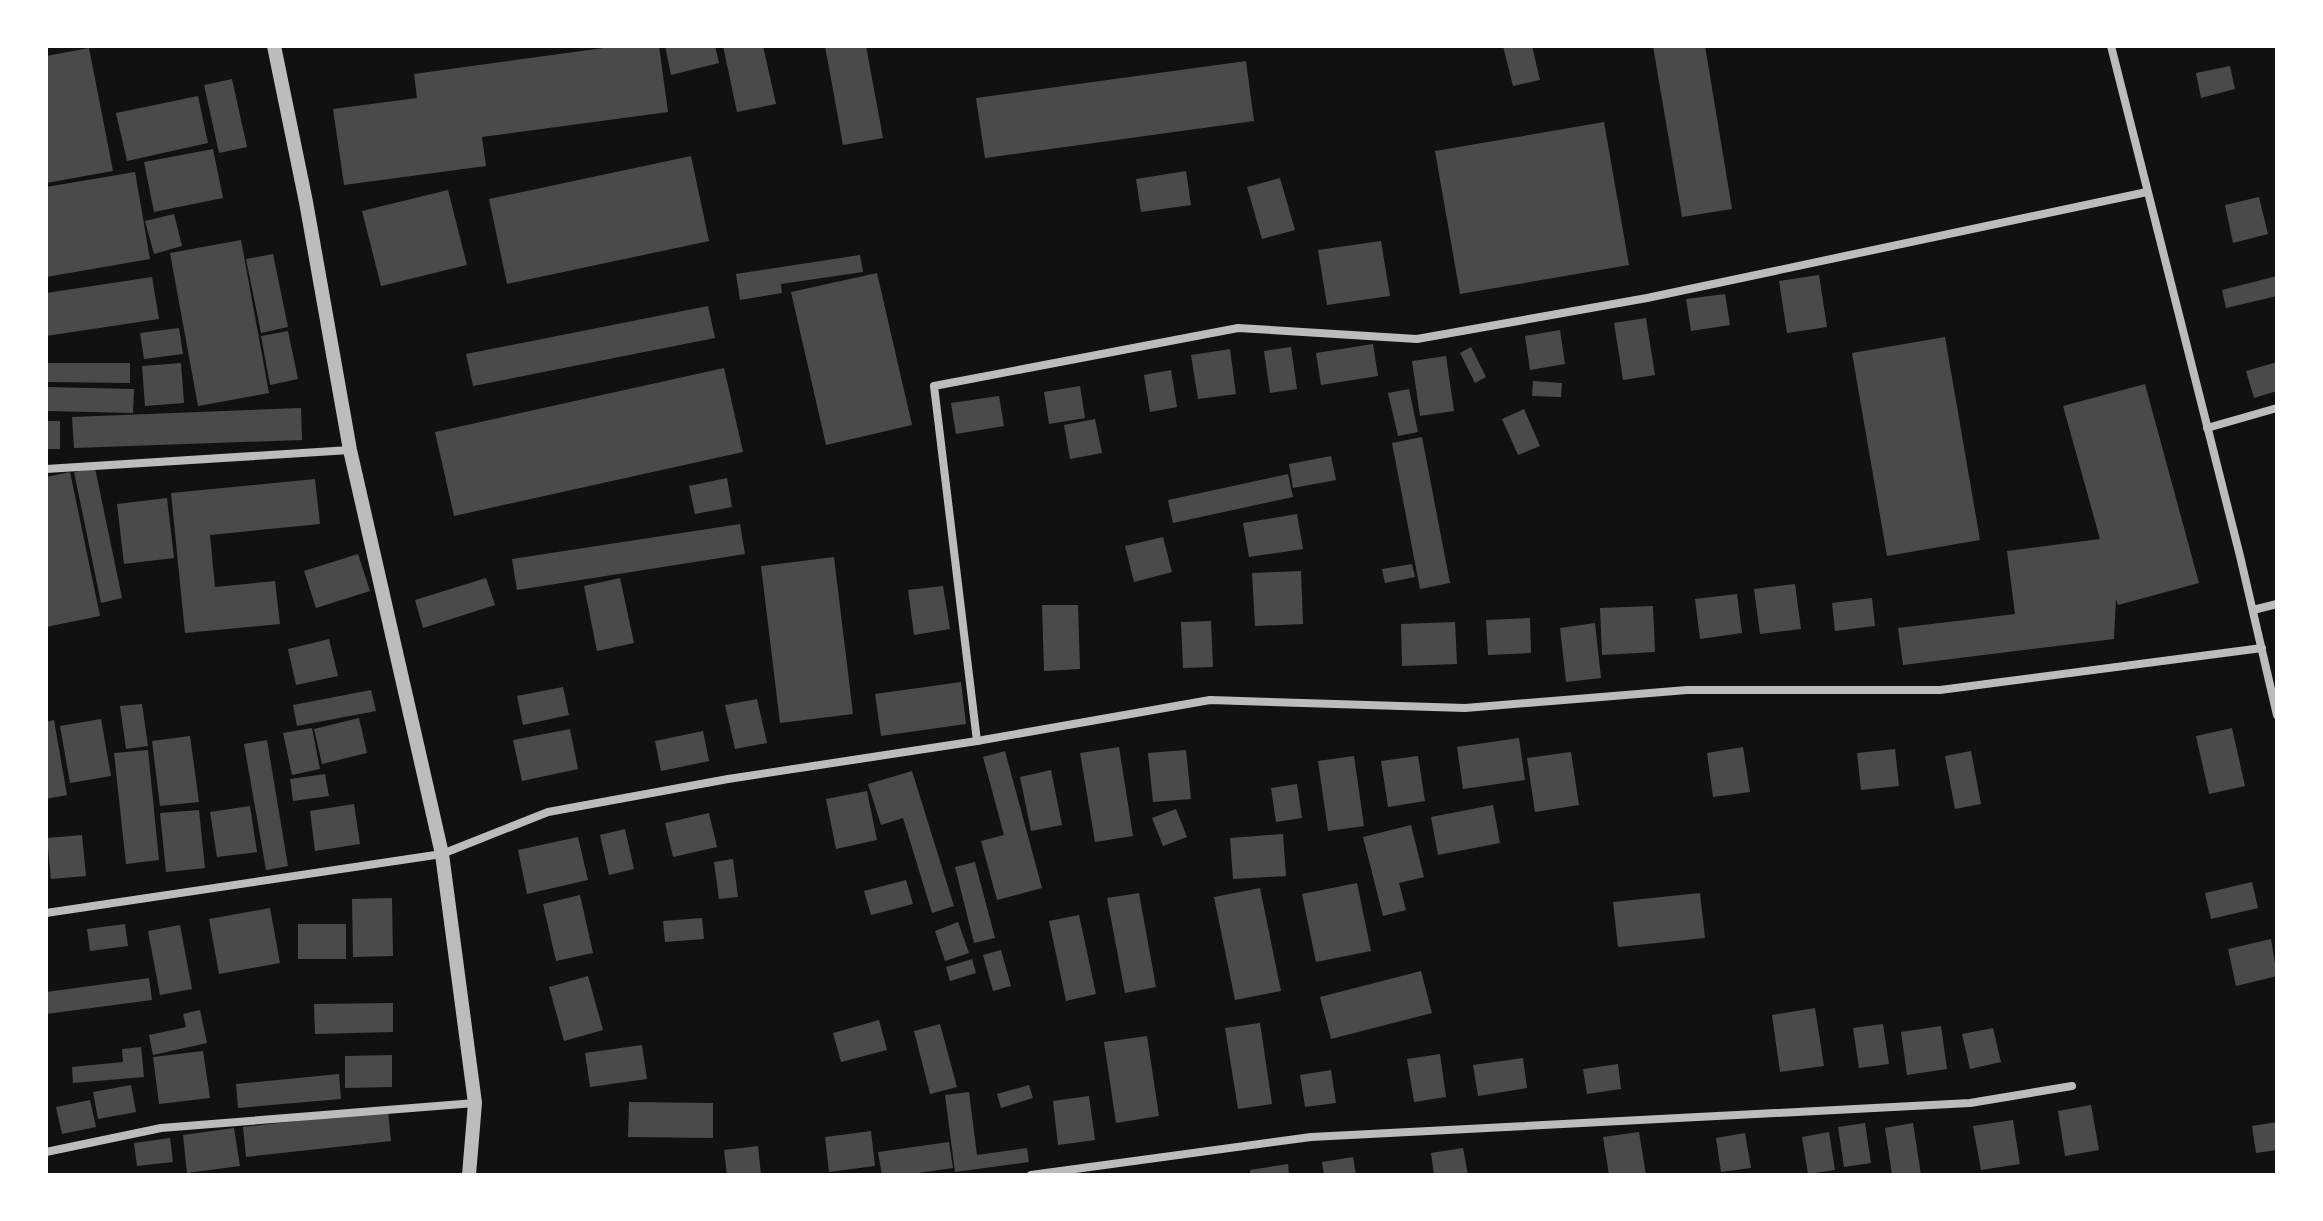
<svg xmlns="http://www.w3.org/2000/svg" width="2323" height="1221" font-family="Mulish,sans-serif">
<rect width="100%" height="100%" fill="#111"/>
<!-- building -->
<g fill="#4a4a4a">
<polygon points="618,46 659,46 668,112 482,137 486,166 344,185 333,109 417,98 414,74"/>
<polygon points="665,46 715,46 719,63 671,75"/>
<polygon points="723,46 763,46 776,104 737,112"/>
<polygon points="825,46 866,46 883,138 843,145"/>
<polygon points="1503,46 1532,46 1540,80 1513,86"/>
<polygon points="1653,46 1705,46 1732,209 1682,217"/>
<polygon points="89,48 113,171 46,183 46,56"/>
<polygon points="1246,61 1254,121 985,158 976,98"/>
<polygon points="2230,66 2235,89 2201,98 2196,73"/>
<polygon points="232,79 247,147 219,153 204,85"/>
<polygon points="198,96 208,143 127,161 116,113"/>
<polygon points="1604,122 1629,265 1460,294 1435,151"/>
<polygon points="213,149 223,198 154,212 144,162"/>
<polygon points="691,156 709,241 507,284 489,199"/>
<polygon points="1186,171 1191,205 1141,212 1136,179"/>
<polygon points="135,172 150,259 46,277 46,187"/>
<polygon points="1280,178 1295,230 1262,239 1247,187"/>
<polygon points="448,190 467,265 381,286 362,211"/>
<polygon points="2259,197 2268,234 2233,243 2225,205"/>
<polygon points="174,214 182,246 154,254 145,221"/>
<polygon points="241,240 269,393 198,406 170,253"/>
<polygon points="1381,241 1390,296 1327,305 1318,250"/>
<polygon points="273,254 288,327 261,333 246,259"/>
<polygon points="860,255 863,272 781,284 782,293 740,300 736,274"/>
<polygon points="877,273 912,425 826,445 791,292"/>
<polygon points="1819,275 1827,327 1787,333 1779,281"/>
<polygon points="2277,276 2277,296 2226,308 2222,290"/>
<polygon points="152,277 159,319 46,336 46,293"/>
<polygon points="1725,294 1730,325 1691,331 1686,299"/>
<polygon points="708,306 715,338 473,386 466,354"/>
<polygon points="1646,318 1655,375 1623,380 1614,323"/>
<polygon points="179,328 183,354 144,359 140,333"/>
<polygon points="1560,330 1565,364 1530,370 1525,336"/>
<polygon points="288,331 298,379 270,385 261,336"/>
<polygon points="1945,337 1980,540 1887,556 1852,353"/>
<polygon points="1373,344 1378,376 1321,385 1316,353"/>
<polygon points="1291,347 1297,389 1270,393 1264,351"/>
<polygon points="1471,347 1486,377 1475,383 1460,353"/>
<polygon points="1230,349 1236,394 1198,399 1191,355"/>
<polygon points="1446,356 1454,411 1420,416 1412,361"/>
<polygon points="2277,362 2277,391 2254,398 2246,371"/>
<polygon points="46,363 130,363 130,383 46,382"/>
<polygon points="181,363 184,403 145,406 142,366"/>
<polygon points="724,368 743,452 454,516 435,432"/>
<polygon points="1171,370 1177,407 1150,412 1144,375"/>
<polygon points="1533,381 1562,383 1561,397 1532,396"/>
<polygon points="2145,384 2199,583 2118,605 2116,599 2114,639 1903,665 1898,628 2015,614 2007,551 2100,539 2063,406"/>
<polygon points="1080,386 1085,418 1049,424 1044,392"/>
<polygon points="46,387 134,389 133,413 46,411"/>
<polygon points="1409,389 1418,432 1398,436 1388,393"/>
<polygon points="999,396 1004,426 956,434 951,403"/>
<polygon points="301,408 302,440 74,448 72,417"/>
<polygon points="1524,409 1540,446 1518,455 1502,419"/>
<polygon points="1095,419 1102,453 1070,459 1064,425"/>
<rect x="46" y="421" width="14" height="28"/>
<polygon points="1422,437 1450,583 1420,589 1392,443"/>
<polygon points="1331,456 1336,480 1293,488 1289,464"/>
<polygon points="95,468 122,598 101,603 74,472"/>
<polygon points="70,472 100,616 46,627 46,477"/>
<polygon points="1288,474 1293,497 1173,523 1168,500"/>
<polygon points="727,478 732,507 695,514 689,486"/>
<polygon points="315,479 320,524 210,535 215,587 275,581 280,624 185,633 171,493"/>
<polygon points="167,498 174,558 124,564 117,504"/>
<polygon points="1297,514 1303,549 1249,557 1243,523"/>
<polygon points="740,524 745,554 517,590 512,559"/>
<polygon points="1163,537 1172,572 1134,582 1125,546"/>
<polygon points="358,554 370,591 316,608 304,571"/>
<polygon points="834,557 853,714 780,723 761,566"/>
<polygon points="1412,564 1415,577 1385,583 1382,569"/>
<polygon points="1301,571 1303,624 1255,626 1252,573"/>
<polygon points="486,578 495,605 423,628 415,600"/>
<polygon points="620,578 634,643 597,651 584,586"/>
<polygon points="1795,584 1801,629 1760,634 1754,589"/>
<polygon points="943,586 950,629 914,635 908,590"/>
<polygon points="1737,594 1742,633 1700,639 1695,599"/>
<polygon points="1872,598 1875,626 1835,631 1832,603"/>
<polygon points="1042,605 1078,605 1080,669 1044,671"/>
<polygon points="1653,606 1655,652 1602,655 1600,608"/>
<polygon points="1530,618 1531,653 1488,655 1486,620"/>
<polygon points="1211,621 1213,667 1183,668 1181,622"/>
<polygon points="1455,622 1457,664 1402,666 1401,624"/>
<polygon points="1595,623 1601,678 1566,682 1560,628"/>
<polygon points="329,639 338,676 296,685 288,649"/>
<polygon points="961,682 966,724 881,736 875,694"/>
<polygon points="563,687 569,715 523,725 517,696"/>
<polygon points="371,690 376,711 297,726 293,705"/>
<polygon points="757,699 767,743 735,749 725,705"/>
<polygon points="142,704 148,746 126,749 120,706"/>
<polygon points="359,718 367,753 322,764 314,729"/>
<polygon points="101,719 111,776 70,783 60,726"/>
<polygon points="54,720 67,795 46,799 46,722"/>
<polygon points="312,728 320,769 292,775 283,733"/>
<polygon points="2232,728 2245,786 2209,794 2196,736"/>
<polygon points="570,729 578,769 522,781 513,740"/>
<polygon points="703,731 709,761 661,771 655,741"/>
<polygon points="190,736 199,802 160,806 152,741"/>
<polygon points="1519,738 1525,780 1463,789 1457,747"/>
<polygon points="267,740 288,866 266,870 244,744"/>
<polygon points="1119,747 1133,836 1095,842 1080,753"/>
<polygon points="1743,747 1750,792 1713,797 1707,753"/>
<polygon points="1895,749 1899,786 1861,790 1857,753"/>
<polygon points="148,750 159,860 126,864 114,753"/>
<polygon points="1186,750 1191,799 1153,802 1148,753"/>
<polygon points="1005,751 1042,888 997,900 981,841 1004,835 983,757"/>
<polygon points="1971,751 1981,804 1955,809 1945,756"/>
<polygon points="1571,752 1579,805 1535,812 1527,758"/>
<polygon points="1354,756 1364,826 1328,831 1318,761"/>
<polygon points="1418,756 1425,801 1388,807 1381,761"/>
<polygon points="1051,770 1062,825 1031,831 1020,777"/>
<polygon points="912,771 954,906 932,913 903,818 881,825 868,784"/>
<polygon points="325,774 329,796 293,801 290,779"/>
<polygon points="1297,784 1302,818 1276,822 1271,788"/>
<polygon points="867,791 877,840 836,849 826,799"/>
<polygon points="354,804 360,844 315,851 310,811"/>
<polygon points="1493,805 1500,843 1438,855 1431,817"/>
<polygon points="250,806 257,852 217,857 210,812"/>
<polygon points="1176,809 1187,837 1163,846 1152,818"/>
<polygon points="199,810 205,868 166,872 160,813"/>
<polygon points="709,813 717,847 673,857 665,823"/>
<polygon points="1411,825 1424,877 1399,883 1406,910 1383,916 1363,837"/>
<polygon points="625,829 634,869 609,875 600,835"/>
<polygon points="1283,834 1286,876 1233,879 1230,838"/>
<polygon points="82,835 86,876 51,879 47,838"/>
<polygon points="578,837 588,880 527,894 518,850"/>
<polygon points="733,859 738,897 719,899 714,862"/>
<polygon points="975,862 995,938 974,943 955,867"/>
<polygon points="906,880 913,904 871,915 864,891"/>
<polygon points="2252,882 2258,908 2211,919 2205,893"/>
<polygon points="1357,883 1371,951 1316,962 1302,894"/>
<polygon points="1260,888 1281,991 1235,1000 1214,897"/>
<polygon points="1139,893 1156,987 1125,993 1107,898"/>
<polygon points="1700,893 1705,938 1618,947 1613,902"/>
<polygon points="580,895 593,953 556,961 543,904"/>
<polygon points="392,898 393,956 353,957 352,899"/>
<polygon points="270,908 280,963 219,974 209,919"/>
<polygon points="1079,915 1096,994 1066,1001 1049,921"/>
<polygon points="702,918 704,939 665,942 663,921"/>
<polygon points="958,922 969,953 945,961 935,931"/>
<polygon points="125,924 128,946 90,951 87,929"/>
<rect x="298" y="924" width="48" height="35"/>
<polygon points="180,925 192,989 160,995 148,931"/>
<polygon points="2271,939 2277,976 2236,986 2228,949"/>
<polygon points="1001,950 1011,986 993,991 983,955"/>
<polygon points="972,959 976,973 950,981 946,967"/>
<polygon points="1421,971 1432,1013 1331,1039 1320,997"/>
<polygon points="588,976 603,1030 564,1041 549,987"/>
<polygon points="149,978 152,1000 46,1014 46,992"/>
<polygon points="393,1003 393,1032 315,1034 314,1004"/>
<polygon points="1815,1008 1824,1066 1780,1072 1772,1015"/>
<polygon points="200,1010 207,1043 153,1055 149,1035 186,1027 183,1014"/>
<polygon points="879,1020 887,1050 841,1062 833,1033"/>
<polygon points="1260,1023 1272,1104 1238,1109 1225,1028"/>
<polygon points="940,1024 957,1087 930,1094 914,1031"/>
<polygon points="1883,1024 1889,1064 1859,1068 1853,1028"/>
<polygon points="1941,1026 1947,1069 1907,1075 1901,1032"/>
<polygon points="1993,1028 2001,1062 1970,1069 1962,1034"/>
<polygon points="1147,1036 1159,1116 1116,1123 1104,1042"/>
<polygon points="642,1045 647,1079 590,1087 585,1053"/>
<polygon points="141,1047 144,1077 73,1083 72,1067 123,1062 122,1049"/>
<polygon points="203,1051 210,1098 159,1104 153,1057"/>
<polygon points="1440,1054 1446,1097 1414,1102 1407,1059"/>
<polygon points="392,1055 392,1087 345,1088 345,1056"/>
<polygon points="1523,1058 1527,1088 1478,1096 1473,1065"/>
<polygon points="1618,1064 1621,1089 1587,1094 1583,1069"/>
<polygon points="1331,1070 1336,1103 1305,1107 1300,1075"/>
<polygon points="339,1074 341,1099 238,1108 236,1084"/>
<polygon points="131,1085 136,1112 98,1119 93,1092"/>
<polygon points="1029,1085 1033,1098 1001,1108 997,1094"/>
<polygon points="969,1092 977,1155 1027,1148 1029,1162 955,1172 945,1095"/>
<polygon points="1089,1096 1095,1140 1058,1145 1053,1101"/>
<polygon points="90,1100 96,1127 62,1134 56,1107"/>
<polygon points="629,1102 713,1103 713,1138 628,1137"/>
<polygon points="2091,1105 2099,1150 2065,1156 2058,1111"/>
<polygon points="388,1111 391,1141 246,1157 243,1127"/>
<polygon points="2013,1120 2020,1164 1981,1170 1973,1126"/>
<polygon points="2277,1122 2277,1150 2256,1153 2252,1126"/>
<polygon points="1865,1123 1871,1163 1844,1167 1838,1127"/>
<polygon points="1913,1123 1921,1175 1892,1175 1885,1128"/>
<polygon points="234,1128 240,1166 187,1173 183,1135"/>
<polygon points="871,1131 875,1166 829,1172 825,1137"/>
<polygon points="1639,1132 1646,1175 1609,1175 1603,1137"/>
<polygon points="1829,1132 1835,1170 1808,1174 1802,1137"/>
<polygon points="1745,1133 1751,1168 1721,1172 1716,1138"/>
<polygon points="170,1138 173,1162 137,1166 134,1143"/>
<polygon points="949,1142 953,1168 904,1175 882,1175 878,1152"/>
<polygon points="758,1146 761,1175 727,1175 724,1150"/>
<polygon points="1463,1148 1468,1175 1434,1175 1431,1153"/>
<polygon points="1353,1157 1356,1175 1324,1175 1322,1162"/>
<polygon points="1288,1164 1289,1175 1251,1175 1250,1170"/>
</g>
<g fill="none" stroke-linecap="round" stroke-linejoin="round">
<!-- minor -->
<g stroke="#bcbcbc" stroke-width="8">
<polyline points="2111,46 2240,556 2277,715"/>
<polyline points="2207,428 2277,408"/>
<polyline points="46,469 350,450"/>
<polyline points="2253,610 2277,604"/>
<polyline points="977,741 934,386 1238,328 1417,339 1647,298 2147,192"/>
<polyline points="46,913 442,854 548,812 728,779 977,741 1210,700 1465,708 1687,690 1940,690 2262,648"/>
<polyline points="46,1152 161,1128 475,1103"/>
<polyline points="1031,1175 1311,1137 1970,1103 2072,1086"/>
</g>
<!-- tertiary -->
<polyline stroke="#bcbcbc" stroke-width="14" points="274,46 306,202 350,450 442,854 475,1103 469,1175"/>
</g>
<!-- border -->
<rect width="2323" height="1221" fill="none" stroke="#ffffff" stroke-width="96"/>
</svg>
